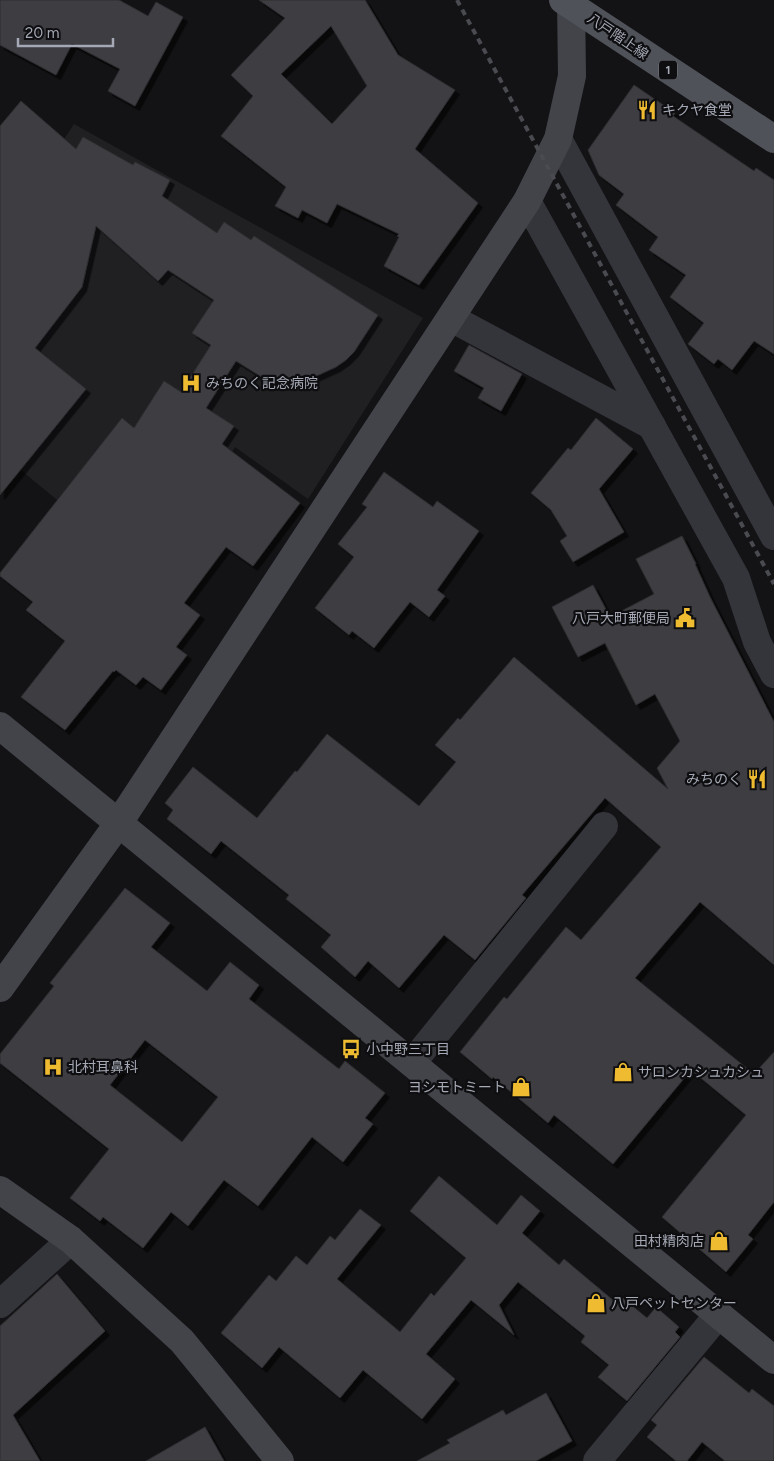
<svg xmlns="http://www.w3.org/2000/svg" width="774" height="1461" font-family="Figtree,'Noto Sans JP',sans-serif">
<defs>
<filter id="shadow"><feDropShadow dx="4.5" dy="4.5" stdDeviation="0" flood-color="#0009"/></filter>
</defs>
<rect width="100%" height="100%" fill="#131315"/>
<!-- built -->
<polygon fill="#201f22" points="74,124 423,318 308,499 235,447 151,577 0,453 0,140 42,173"/>
<!-- building -->
<g fill="#3d3e42" stroke="#2e2d31" fill-rule="evenodd" filter="url(#shadow)">
<polygon points="0,0 119,0 148,16 156,2 183,17 135,106 108,91 120,69 72,44 56,75 0,45"/>
<path d="M259,0h106l33,55 57,35 -40,59 63,54 -59,82 -35,-19 15,-29 -2,-1 2,-2 -62,-30 -10,19 -25,-13 -4,8 -23,-12 11,-19 -65,-51 32,-40 -22,-21 54,-57zM331,26l36,60 -35,38 -51,-50z"/>
<polygon points="634,85 675,113 673,116 754,171 756,168 774,180 774,354 754,341 732,370 718,359 714,364 688,344 704,323 670,297 686,275 649,250 658,237 616,205 624,194 599,175 588,150"/>
<polygon points="21,101 76,149 83,137 133,165 135,162 170,180 162,196 217,233 224,222 251,240 254,236 378,315 354,352 346,360 336,367 312,378 286,382 274,381 260,376 236,361 206,408 234,426 222,444 300,503 253,566 226,547 184,603 200,615 176,647 187,655 161,690 143,677 136,685 116,670 114,672 113,671 65,730 21,697 65,641 26,610 33,602 0,576 0,573 122,418 134,428 164,381 181,392 211,345 192,333 214,300 168,270 158,281 96,226 82,287 35,348 86,389 0,495 0,126"/>
<polygon points="469,345 522,374 501,411 478,398 484,388 454,371"/>
<polygon points="596,418 633,449 599,489 624,532 573,562 560,541 567,536 551,510 531,493 568,448 571,450"/>
<polygon points="384,472 433,507 437,501 479,531 437,590 445,596 429,617 410,602 374,648 352,631 349,635 315,608 354,557 338,544 367,507 362,504"/>
<polygon points="682,536 696,564 695,564 710,597 774,722 774,965 700,902 635,978 754,1074 774,1052 774,1202 748,1235 753,1239 726,1272 662,1217 746,1115 691,1070 613,1164 554,1115 548,1123 493,1077 492,1079 460,1052 504,997 507,999 566,927 581,940 661,847 605,798 522,895 526,898 475,960 444,935 399,988 368,961 355,977 321,947 331,935 286,899 289,895 221,841 211,854 167,819 173,810 165,803 193,767 257,818 295,771 297,772 327,734 419,806 456,762 435,745 458,718 460,720 514,657 668,789 657,768 680,741 655,694 636,705 605,643 578,657 552,607 593,585 610,617 654,594 636,559"/>
<path d="M125,888l45,35 -19,24 56,44 23,-29 29,23 -10,14 90,70 6,-8 40,32 -20,25 8,6 -30,38 -31,-25 -54,69 -34,-26 -36,46 -17,-14 -28,36 -40,-31 -3,4 -30,-23 39,-49 -109,-86v-9l54,-68 -4,-3zM145,1040l73,57 -36,45 -72,-57z"/>
<polygon points="439,1176 497,1225 521,1195 540,1211 522,1233 559,1265 564,1259 614,1301 619,1295 647,1318 656,1307 679,1327 675,1332 680,1337 627,1401 598,1377 609,1365 581,1342 585,1336 518,1282 499,1305 514,1335 471,1300 426,1354 455,1379 422,1419 363,1370 340,1398 279,1347 262,1368 221,1333 269,1275 276,1281 296,1256 307,1265 330,1236 335,1240 360,1209 381,1225 337,1279 400,1332 431,1293 434,1296 466,1258 410,1211"/>
<polygon points="57,1274 105,1331 13,1415 40,1461 0,1461 0,1326"/>
<polygon points="704,1357 749,1393 752,1389 774,1406 774,1461 725,1461 702,1442 687,1461 676,1461 647,1437 657,1425 651,1420"/>
<polygon points="546,1393 572,1441 536,1461 417,1461 450,1443 447,1440 503,1410 506,1415"/>
<polygon points="205,1427 224,1461 146,1461"/>
</g>
<g fill="none" stroke-linecap="round" stroke-linejoin="round">
<!-- street -->
<g stroke="#34353a" stroke-width="28">
<polyline points="558,139 774,536"/>
<polyline points="527,201 736,578 757,642 774,674"/>
<polyline points="451,318 652,426"/>
<polyline points="412,1063 604,826"/>
<polyline points="0,1304 71,1240"/>
<polyline points="597,1461 719,1314"/>
</g>
<!-- secondary -->
<g stroke="#42444a" stroke-width="28">
<polyline points="0,726 774,1360"/>
<polyline points="0,988 118,824 527,201 558,139 572,76 571,0"/>
<polyline points="0,1190 71,1240 182,1341 280,1461"/>
</g>
<!-- primary -->
<polyline stroke="#505259" stroke-width="28" points="563,0 774,139"/>
<!-- rail -->
<polyline stroke="#494b51" stroke-width="4" stroke-dasharray="6 5" stroke-linecap="butt" points="457,0 774,584"/>
</g>
<!-- icons -->
<defs>
<symbol id="restaurant-bare" viewBox="-9 -9 18 18"><path d="M-5-6h1v4h1v-4h1v4h1v-4h1v5L-1.5 .5V6h-2V.5L-5-1ZM5-6V6H3V1.5H1.5Q1.5-4 5-6Z" fill="#efbc31" stroke="#0e0e10" stroke-width="2.5" paint-order="stroke"/></symbol>
<symbol id="hospital-bare" viewBox="-9 -9 18 18"><path d="M-5-5h3v3.5h4V-5h3V5h-3V1.5h-4V5h-3Z" fill="#efbc31" stroke="#0e0e10" stroke-width="2.5" paint-order="stroke"/></symbol>
<symbol id="civic-bare" viewBox="-9 -9 18 18"><path d="M-.6-6.5H3V-4.5H.6V-3L4-1V1h2V6H-6V1h2V-1L-.6-3ZM-1.2 2.5V6h2.4V2.5Z" fill="#efbc31" stroke="#0e0e10" stroke-width="2.5" paint-order="stroke"/></symbol>
<symbol id="bus-bare" viewBox="-9 -9 18 18"><path d="M-5-6H5V4H4V6H2V4H-2V6H-4V4H-5ZM-3.5-4V0h7V-4ZM-3.5 1.2v1.5H-2V1.2ZM2 1.2v1.5H3.5V1.2Z" fill="#efbc31" stroke="#0e0e10" stroke-width="2.5" paint-order="stroke"/></symbol>
<symbol id="shop-bare" viewBox="-9 -9 18 18"><path d="M-5-2.5h2.3a2.7 3.5 0 0 1 5.4 0H5L5.5 6h-11ZM-1.5-2.5h3a1.5 2.3 0 0 0-3 0Z" fill="#efbc31" stroke="#0e0e10" stroke-width="2.5" paint-order="stroke"/></symbol>
</defs>
<g fill-rule="evenodd">
<use href="#restaurant-bare" x="633" y="96" width="28" height="28"/>
<use href="#hospital-bare" x="177" y="369" width="28" height="28"/>
<use href="#civic-bare" x="671" y="604" width="28" height="28"/>
<use href="#restaurant-bare" x="743" y="765" width="28" height="28"/>
<use href="#bus-bare" x="337" y="1035" width="28" height="28"/>
<use href="#hospital-bare" x="39" y="1053" width="28" height="28"/>
<use href="#shop-bare" x="609" y="1058" width="28" height="28"/>
<use href="#shop-bare" x="507" y="1073" width="28" height="28"/>
<use href="#shop-bare" x="705" y="1227" width="28" height="28"/>
<use href="#shop-bare" x="582" y="1289" width="28" height="28"/>
</g>
<g text-anchor="middle" stroke-width="4.5" stroke-linejoin="round" paint-order="stroke">
<!-- shield labels -->
<rect fill="#0e0e10" stroke="#787a84" stroke-width="1" x="659" y="60.5" width="18" height="19" rx="4"/>
<g font-size="12" font-weight="bold" fill="#a5a9b5">
<text x="668" y="74">1</text>
</g>
<!-- street labels -->
<g font-size="14" fill="#a5a9b5" stroke="#0e0e10">
<text transform="translate(618 36) rotate(34)" y="5">八戸階上線</text>
</g>
<!-- poi labels -->
<g font-size="14" fill="#a5a9b5" stroke="#0e0e10" text-anchor="start">
<text x="662" y="115">キクヤ食堂</text>
<text x="206" y="388">みちのく記念病院</text>
<text x="670" y="623" text-anchor="end">八戸大町郵便局</text>
<text x="742" y="784" text-anchor="end">みちのく</text>
<text x="366" y="1054">小中野三丁目</text>
<text x="68" y="1072">北村耳鼻科</text>
<text x="638" y="1077">サロンカシュカシュ</text>
<text x="506" y="1092" text-anchor="end">ヨシモトミート</text>
<text x="704" y="1246" text-anchor="end">田村精肉店</text>
<text x="611" y="1308">八戸ペットセンター</text>
</g>
</g>
<!-- scale -->
<path d="M18 38v8h95v-8" fill="none" stroke="#a5a9b5" stroke-width="2.5"/>
<text x="25" y="38" font-size="15" fill="#a5a9b5" stroke="#0e0e10" stroke-width="4" paint-order="stroke">20 m</text>
</svg>
